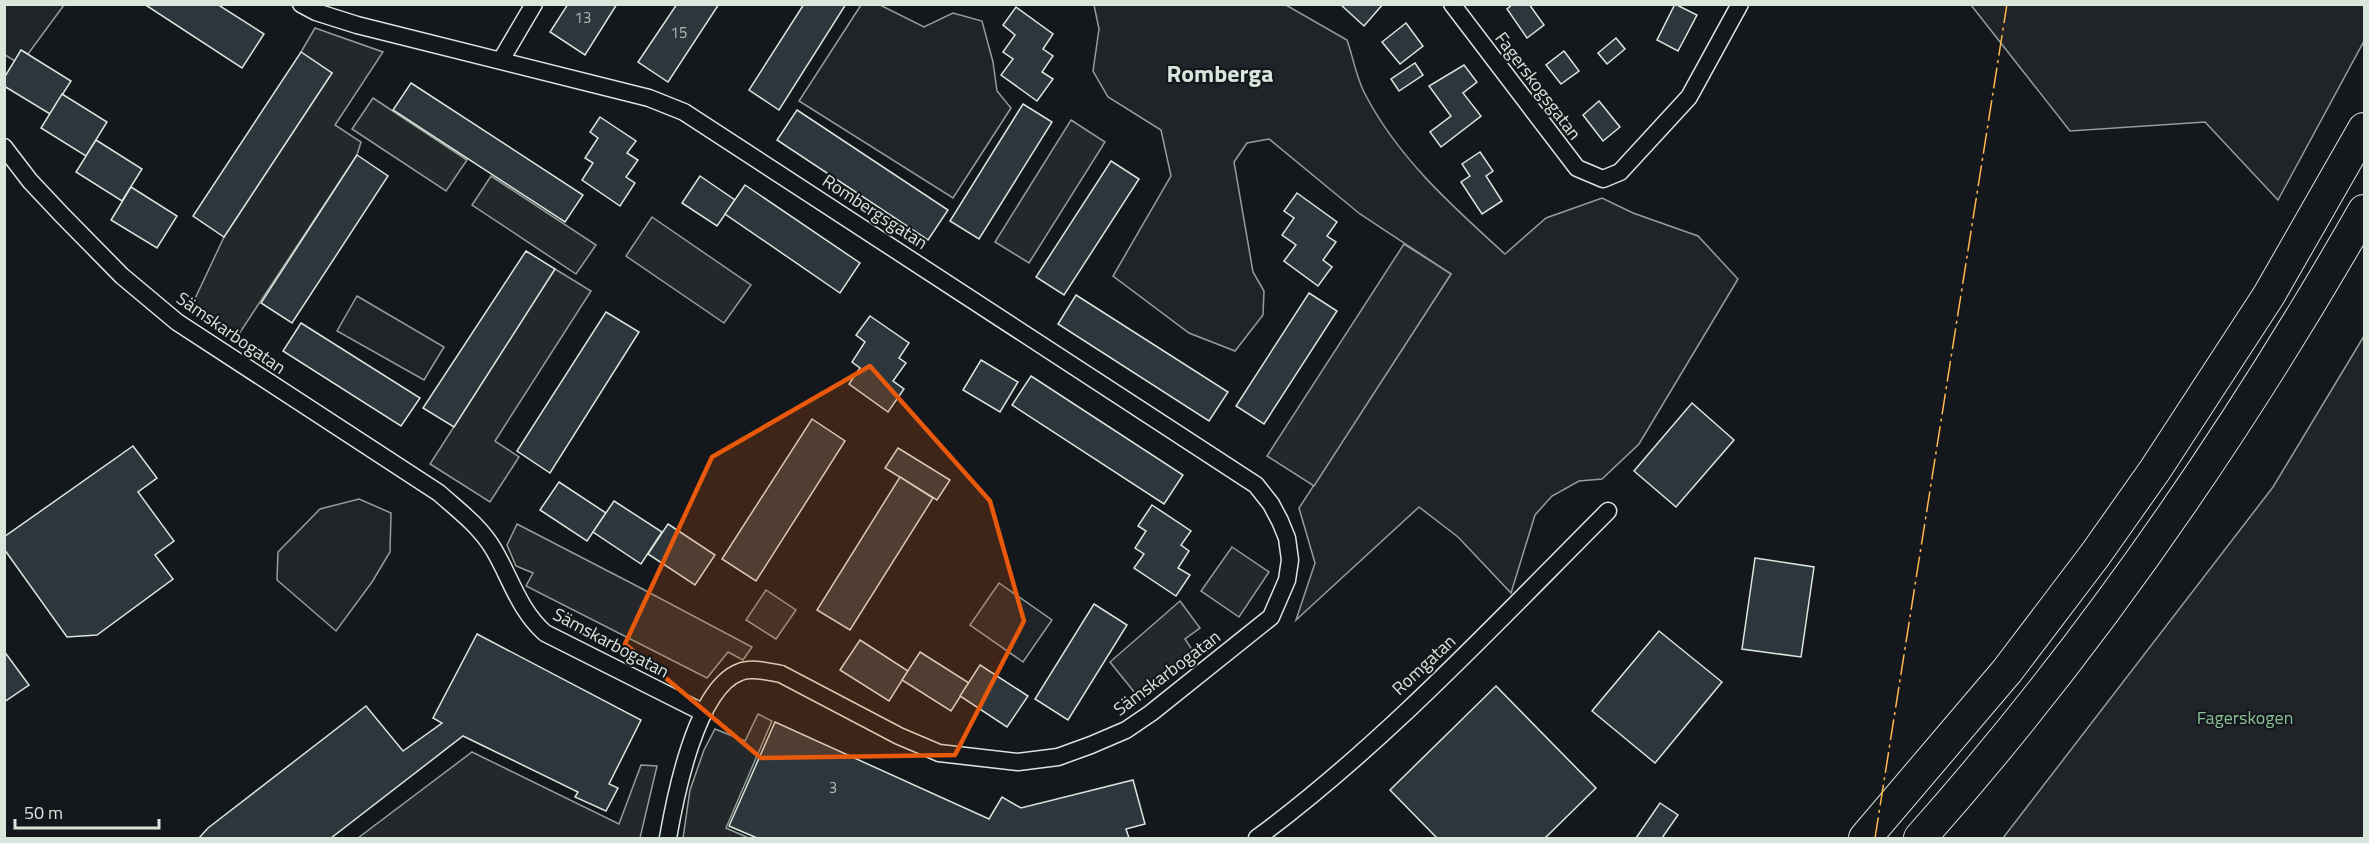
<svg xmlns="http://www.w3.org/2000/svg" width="2369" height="843" font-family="'Titillium Web',sans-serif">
<rect width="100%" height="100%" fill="#14181c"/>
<!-- green -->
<g fill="#202428" stroke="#939e99" stroke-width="1.5">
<polygon points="878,4 924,27 953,13 982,21 993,62 997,91 1011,108 953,198 799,101 861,5"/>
<polygon points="4,5 64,5 28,54 21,50 15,61 5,55"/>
<path d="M1094,5h192l61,35c6,17 9,36 17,52 33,65 88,114 141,162l41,-36 56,-20 31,15 65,23 40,43 -99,165 -37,35 -23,2 -27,15 -17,19 -24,78 -53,-56 -39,-30 -123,113 19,-57 -16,-55 152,-234 -91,-60 -91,-75 -22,4 -13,19 19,110 11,19 -1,24 -28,36 -46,-18 -76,-57 58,-100 -10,-46 -53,-33 -15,-26 6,-42z"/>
<polygon points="1971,5 2364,5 2364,41 2278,200 2205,122 2070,131"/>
<polygon points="357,296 444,347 424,380 337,331"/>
<polygon points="2364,336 2364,838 2003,838 2273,487"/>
<polygon points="359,499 391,513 390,552 372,582 336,631 277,580 278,552 320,509"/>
<polygon points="999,583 1052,620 1023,662 970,625"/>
</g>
<!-- parking -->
<g fill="#24282b" stroke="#939e99" stroke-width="1.5">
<polygon points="315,28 383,52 335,125 361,142 357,155 237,337 192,305 224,237 332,73 301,52"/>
<polygon points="373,98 467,160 446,191 352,129"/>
<polygon points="1071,120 1105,142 1029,263 995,242"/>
<polygon points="491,176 596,245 576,274 472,205"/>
<polygon points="652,217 751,285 724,323 626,256"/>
<polygon points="1404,244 1451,274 1314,486 1267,456"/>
<polygon points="555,269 591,291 495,441 519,457 490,502 430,464"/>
<polygon points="517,524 633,584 752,647 743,660 728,652 707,678 526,586 533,573 516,566 507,545"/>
<polygon points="1232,547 1269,572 1239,617 1201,591"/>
<polygon points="766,590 796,610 776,639 746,620"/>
<polygon points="1180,601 1200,628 1185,639 1193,651 1135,693 1110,662"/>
<polygon points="758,714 772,721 726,828 749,838 683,838 690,790 704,750 715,729 745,741"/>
<polygon points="472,752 619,824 641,765 657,766 640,838 358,838"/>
</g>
<!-- building -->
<g fill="#2c363c" stroke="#d8e6dc" stroke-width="1.5">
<polygon points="144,4 217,4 264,34 242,68"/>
<polygon points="568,4 617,4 585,55 550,32"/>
<polygon points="677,4 719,4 668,82 638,62"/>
<polygon points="804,4 846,4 779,110 749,90"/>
<polygon points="1340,4 1383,4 1364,26"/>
<polygon points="1513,4 1529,4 1544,25 1527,38 1507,9"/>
<polygon points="1675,4 1697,15 1678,51 1657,40"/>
<polygon points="1016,7 1053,34 1043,49 1053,56 1042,72 1053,79 1037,101 1001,75 1013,59 1003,52 1015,35 1003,25"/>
<polygon points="1406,23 1423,46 1400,64 1382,42"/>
<polygon points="1616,38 1625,49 1607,64 1598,53"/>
<polygon points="21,50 71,81 50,114 4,86 4,78"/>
<polygon points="1564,51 1579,71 1561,84 1546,65"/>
<polygon points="301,52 332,73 224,237 193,216"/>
<polygon points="1415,63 1423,75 1399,91 1391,79"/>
<polygon points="1464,65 1477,82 1463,93 1481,116 1441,147 1430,132 1451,116 1429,86"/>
<polygon points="411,83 583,195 565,222 393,110"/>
<polygon points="62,94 107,122 86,156 41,128"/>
<polygon points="1599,101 1620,127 1603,141 1583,115"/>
<polygon points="1023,104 1052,122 979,239 950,221"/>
<polygon points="797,110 948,210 928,240 777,140"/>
<polygon points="600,117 636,141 627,153 638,160 626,177 635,183 620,206 582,180 593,163 585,158 598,138 590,132"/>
<polygon points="96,140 142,169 122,201 76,172"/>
<polygon points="1480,152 1493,171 1486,176 1502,201 1482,214 1461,182 1470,176 1462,164"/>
<polygon points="357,155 388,176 292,323 261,303"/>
<polygon points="1111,161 1139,179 1064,295 1036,277"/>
<polygon points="700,176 735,200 717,226 682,203"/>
<polygon points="745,185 860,263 840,293 725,214"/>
<polygon points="131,187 177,216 157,248 111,220"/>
<polygon points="1297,193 1337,222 1327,236 1336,242 1323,260 1332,267 1318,286 1284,261 1296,245 1282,235 1294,218 1284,211"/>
<polygon points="526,251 555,269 454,427 423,408"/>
<polygon points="1309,293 1337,311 1264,424 1236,406"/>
<polygon points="1076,295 1228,392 1209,421 1058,324"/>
<polygon points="606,312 639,332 550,473 517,451"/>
<polygon points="870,316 909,343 899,358 906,363 893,381 904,389 888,412 849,384 860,368 852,362 865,342 856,335"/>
<polygon points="301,323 420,398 401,426 283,351"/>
<polygon points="981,360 1018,382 1000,412 963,390"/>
<polygon points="1031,376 1183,475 1164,504 1012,405"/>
<polygon points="1692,403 1734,440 1676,507 1634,471"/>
<polygon points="812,419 845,441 756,581 722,559"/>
<polygon points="133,446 157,478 138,492 174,541 155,555 173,579 97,635 67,637 4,549 4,537"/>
<polygon points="898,448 950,480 937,500 885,468"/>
<polygon points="900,477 933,498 850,630 817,610"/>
<polygon points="559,482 606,513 587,541 540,510"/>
<polygon points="614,501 662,532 641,564 593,532"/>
<polygon points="1152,505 1191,531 1181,545 1189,551 1178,568 1190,575 1176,596 1134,568 1144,554 1135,548 1146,531 1138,526"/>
<polygon points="668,524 715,555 695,585 648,554"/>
<polygon points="1755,558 1814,567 1801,657 1742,649"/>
<polygon points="1094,604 1127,625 1068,720 1035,699"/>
<polygon points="1659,631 1722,682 1655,763 1592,711"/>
<polygon points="477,634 641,720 609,784 618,788 606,811 575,797 578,792 463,736 331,838 199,838 208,828 366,706 403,751 442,723 433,718"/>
<polygon points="860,640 908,671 889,701 840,670"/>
<polygon points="4,651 29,685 4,702"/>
<polygon points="920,652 969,683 951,711 902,680"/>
<polygon points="980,665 1028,696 1007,727 960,696"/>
<polygon points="1496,686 1596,788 1545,838 1437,838 1390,790"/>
<polygon points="775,722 989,819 1002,797 1021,808 1133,780 1145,824 1126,829 1129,838 757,838 729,826"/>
<polygon points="1660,803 1678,815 1662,838 1636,838"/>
</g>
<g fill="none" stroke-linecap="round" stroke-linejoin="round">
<defs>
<g id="street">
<path d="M301,4l15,8 41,13 292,73 35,14 572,373 15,19 9,17 7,17 3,22 -3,20 -16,37 -120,96 -25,17 -35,15 -33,12 -40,5 -79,-9 -40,-17 -118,-62c-12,-2 -29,-7 -41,-2 -44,16 -65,126 -72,166"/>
<polyline points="1452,4 1577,168 1603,179 1620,172 1689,97 1740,4"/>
<polyline points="501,60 534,4"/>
<path d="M4,147l26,34 32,34 60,61 55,46 262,171c20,18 41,33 55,57 17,29 25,60 51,83l159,80"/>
<path d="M1257,838c126,-93 240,-216 351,-327"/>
</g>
<g id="highway">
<polyline points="1865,838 2007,671 2095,555 2155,470 2269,295 2364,129"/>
<path d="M1920,838c170,-191 317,-405 444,-627"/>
</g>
</defs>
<!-- street casing -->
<use href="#street" stroke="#d8e6dc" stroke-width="19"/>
<!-- highway casing -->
<use href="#highway" stroke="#d8e6dc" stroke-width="34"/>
<!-- street -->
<use href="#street" stroke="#14181c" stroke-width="16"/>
<!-- highway -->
<use href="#highway" stroke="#14181c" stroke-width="32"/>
<!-- power -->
<polyline stroke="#ffb74d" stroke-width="1.5" stroke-dasharray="21 4.5 3 4.5" stroke-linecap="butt" points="1875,838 2007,4"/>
</g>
<!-- marked area -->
<path fill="#e8590c" fill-opacity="0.2" stroke="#e8590c" stroke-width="4.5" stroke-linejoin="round" d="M870,366l120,135 34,120 -69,134 -194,3 -136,-114 87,-187z"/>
<g text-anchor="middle" stroke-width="4.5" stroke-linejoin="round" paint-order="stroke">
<!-- number labels -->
<g font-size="15" fill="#adbab4">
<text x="583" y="23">13</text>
<text x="679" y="38">15</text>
<text x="833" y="793">3</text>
</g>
<!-- street labels -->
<g font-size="18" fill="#d8e6dc" stroke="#14181c">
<text transform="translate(1538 86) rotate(53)" y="6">Fagerskogsgatan</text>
<text transform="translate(875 212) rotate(33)" y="6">Rombergsgatan</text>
<text transform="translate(231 333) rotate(35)" y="6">Sämskarbogatan</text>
<text transform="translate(611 643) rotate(28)" y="6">Sämskarbogatan</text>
<text transform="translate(1424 665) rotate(-43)" y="6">Romgatan</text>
<text transform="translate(1167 673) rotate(-37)" y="6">Sämskarbogatan</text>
</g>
<!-- park labels -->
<g font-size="18" fill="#8ac095" stroke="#14181c">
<text x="2245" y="724">Fagerskogen</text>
</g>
<!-- district labels -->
<g font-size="24" font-weight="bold" fill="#d8e6dc" stroke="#14181c">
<text x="1220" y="82">Romberga</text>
</g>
</g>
<!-- border -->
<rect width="2369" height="843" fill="none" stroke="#d8e6dc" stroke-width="12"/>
<!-- scale -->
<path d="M15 819v9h144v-9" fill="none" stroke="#d8e6dc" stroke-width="3"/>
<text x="24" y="819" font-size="18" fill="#d8e6dc" stroke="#14181c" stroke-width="4.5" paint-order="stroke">50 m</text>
</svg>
